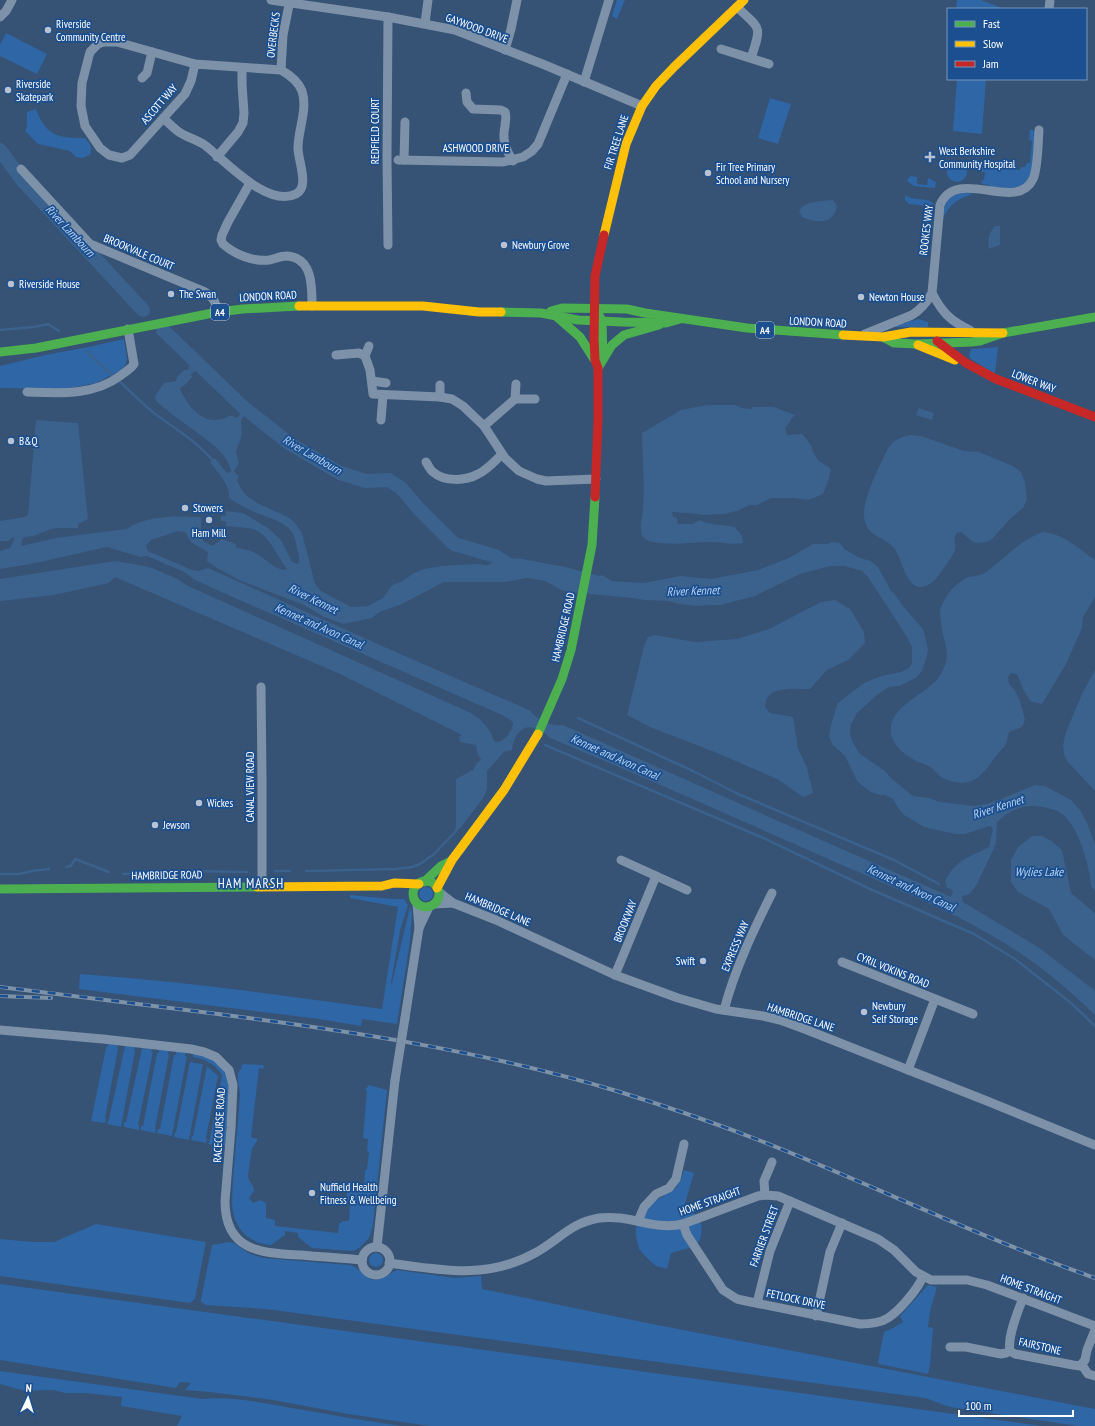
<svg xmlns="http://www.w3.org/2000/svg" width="1095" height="1426" font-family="'PT Sans Narrow',sans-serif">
<rect width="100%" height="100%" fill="#365274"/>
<!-- green -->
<g fill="#2f66a5">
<polygon points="617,0 625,0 617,19 612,16"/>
<polygon points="957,0 981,0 1005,9 956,9"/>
<polygon points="6,33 47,54 37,74 0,56 0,45"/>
<polygon points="957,79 986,79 982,134 953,131"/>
<polygon points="770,98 791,104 778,144 758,138"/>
<path d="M36,109c10,27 22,29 49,29 5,6 8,9 5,17l-8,3 -6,-1 -6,-6 -32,-7 -13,-13 2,-5v-14z"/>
<path d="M1030,129l4,2 1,2 -3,38c-8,22 -25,17 -43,16v-2l-7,-1 -1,-4h3l1,-8h-3v-5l20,2 1,-5 12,2 2,4h3l1,-3h4l2,-4h3l2,-22 -3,-1z"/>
<circle cx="957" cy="172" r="10"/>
<polygon points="910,176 917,177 917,184 927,185 928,178 936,182 935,188 914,186 907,181"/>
<path d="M964,192l9,2c-15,4 -24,11 -31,26 3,-17 4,-23 22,-28z"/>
<path d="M905,195c9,7 21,1 29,9l-7,2 -18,-2 -4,-4z"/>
<polygon points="909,318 912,321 918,319 928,322 928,327 895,327 900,322 903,324 909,321"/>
<polygon points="124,339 127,359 125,366 118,372 96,383 65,389 0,388 0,366 45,355 88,347"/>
<polygon points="998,347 995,374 971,359 969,356 971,349"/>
<circle cx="426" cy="894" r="7"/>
<path d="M350,895l42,4h12l4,6 -8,26 -9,52h1l18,-76 2,5 -2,29 -13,83 -35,-5 -1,7 -42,-7 -240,-30 1,-15c101,7 201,21 302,35l16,-102 -48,-9z"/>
<polygon points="109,1044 118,1045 117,1048 118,1049 105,1118 106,1119 105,1123 91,1121 106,1048"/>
<polygon points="125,1046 134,1046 135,1048 134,1050 135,1051 121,1127 107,1124 109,1119"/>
<polygon points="142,1048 152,1049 151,1052 153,1052 138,1125 139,1125 139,1130 124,1127 124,1122 126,1122"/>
<polygon points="159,1049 169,1050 168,1054 169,1055 155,1128 156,1129 155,1133 141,1130 141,1126 143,1126 157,1053 159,1053"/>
<polygon points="176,1051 186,1052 185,1056 187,1056 172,1136 157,1133 158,1129 160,1129 174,1055 176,1055"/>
<path d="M193,1054l19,5 13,12 5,16 -5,59 -17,-2 2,-5 12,-64c-7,-11 -17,-16 -29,-18z"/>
<polygon points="190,1062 203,1064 189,1140 174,1137 175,1132 176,1132"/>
<path d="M243,1064l20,1 1,2 -1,2 -4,-1 -8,69 6,2v2l-5,8 -4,26 1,5 4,6 1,5 -5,7 4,5 7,-3 6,3v15l9,2v6l63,7 1,-10h3v-2h7l1,-18 -4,-1 2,-18 16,1 1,-15 2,-1 2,-17 -2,-1 1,-12 -5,-1 4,-47 -2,-1 4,-5 18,5 -14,134 -3,12 -2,3 -9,9 -6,3 -41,-3 -14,-11v-4l-13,-2v4l-14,10c-24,-2 -38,-18 -39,-42 1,-36 6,-73 8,-109 0,-9 -6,-20 2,-26l-1,-2z"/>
<polygon points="207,1066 218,1076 206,1138 207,1139 206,1143 191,1140 192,1136 193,1136"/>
<path d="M684,1170l10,3 -10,34c17,7 21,18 15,35l-10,6 -18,5 -4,16 -11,-3 -8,-7 -9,-10 -3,-13v-8l9,-13 3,-6 7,-8 21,-13 5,-9z"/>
<polygon points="96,1224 206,1242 195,1299 190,1303 0,1276 0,1239 34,1242 54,1242"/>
<path d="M229,1242l5,1 14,10 15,5 87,7c13,3 16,20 33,13 5,-2 9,-6 14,-8l57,8 27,-2 1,13 165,34 448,86v17h-17l-128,-19 -25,-9 -659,-89 -60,-4 -5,-3v-3l11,-54z"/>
<circle cx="376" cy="1260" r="7"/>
<polygon points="0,1284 1042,1426 430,1426 348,1414 273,1400 210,1392 185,1390 191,1383 180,1382 176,1388 0,1360"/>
<polygon points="928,1285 937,1287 930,1311 928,1327 933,1328 930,1365 928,1374 879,1364 878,1362 884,1332 893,1328 903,1322 900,1316"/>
<path d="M0,1371l202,28c32,-3 65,5 96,10 34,6 68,12 103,17h-224l5,-10 -61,-10 1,-9 -37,-4h-20l-12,-3 -28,1 -25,-7z"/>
</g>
<!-- water -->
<g fill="#3b618d" fill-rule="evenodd">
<path d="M833,200l4,6c-3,19 -21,17 -35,11l-3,-6c5,-10 23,-10 34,-11z"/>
<path d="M995,226h5v19l-11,4c-2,-8 0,-17 6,-23z"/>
<path d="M190,364l6,7 -5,3 1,3 -6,7 -6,4c6,16 22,37 42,31 7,-2 7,-5 15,-1l4,-6 3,4 -3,4 1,14 -6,18 3,11 -5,8 1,2 4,3 -2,4 4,9 6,7 12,8 29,13 7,6 7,10 13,51 6,7 30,16 17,-1 15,-8 9,-13 9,-3 13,-9 10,-4 18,-3 32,-2 15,1 6,-4 22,-3 48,9 35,9 3,-1 8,6 33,2 36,-7 31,3 47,-9 31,-12 24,-14h14l5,-2 8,1 4,6 16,9 11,3 7,6 13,24 3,2 8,12 21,24 5,20 -1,7 -5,15 -6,7 -17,8 -10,1 -12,8 -20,18 -6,11 -1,11 3,8 7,11 25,17 7,8 21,17 16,2 11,4 34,4 12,-2 12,-4 37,-15 10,1 26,14 9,10 8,15 7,20v46l-4,-5c-1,-19 -13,-61 -29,-72 -8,-5 -17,-7 -27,-8 -15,-1 -27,6 -38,16l-1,22 -19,40 -7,10 -7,2 -1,1 1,5 75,45 55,42 2,2v24c-25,-24 -52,-47 -81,-66 -64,-41 -137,-68 -206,-99 -86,-38 -171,-76 -258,-112 -17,-18 -35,-13 -38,12l-8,2 -17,19v17l-3,9 -22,29 -7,6 1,-8v-45l17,-9 4,-7 4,-3 -4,-8 -1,-7 -16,-3 -1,-5 3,-2 -122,-61 -225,-97 -6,6 -55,12 -54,6v-22l115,-18 25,4 12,3 26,11 8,6 285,128c11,7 19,15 23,28 9,4 19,-10 19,-19l-11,-7 -283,-124 -24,-11 -11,-8 -37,-16 -7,1 -33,-10 -76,17 -31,5v-18l10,-3 5,-10 -2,-1 -5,4h-8v-20l25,-4 3,-2 8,-95 42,3 10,96 -10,5v4c-8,1 -18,-1 -26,1 -7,1 -13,6 -20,7 -4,1 -6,0 -9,2l-2,8 35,-8 70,-9c21,-14 51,-13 75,-12v14l2,10 9,5 10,-7 14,5v3c6,2 14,3 19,6 11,5 17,16 31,17v-2c-11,-15 -18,-37 -38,-40 -7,-1 -15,-1 -22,-2v-5h-5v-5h4l1,-1 -1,-4 18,2 25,15 13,12 11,22 6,2c2,-5 1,-10 -1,-15 -1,-6 -2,-13 -6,-18 -7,-9 -19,-12 -29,-16 -11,-4 -23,-10 -33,-17 1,-14 -11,-25 -19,-36l5,-4 10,13 4,2 2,-2c-4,-20 -27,-33 -43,-45 -11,-8 -22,-16 -32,-25l-1,-5 9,-13 12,-2 1,-4 7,-7h4zM178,531l7,1 7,11 16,9 -1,9 10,7 22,12 65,25 20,12 19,7 29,-6 7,-6 21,-7 44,-23h61l22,-4 18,3 16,9 8,2 63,6 13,2 24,1 10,3 20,2 10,-1h11l35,-9 45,-22 30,-8h14l18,5 6,6 39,60 5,10v15l-3,6 -8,4 -20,4 -17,7 -26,20 -3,8 -5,18 -1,7 3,8 13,12 12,25 7,6 7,5 9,3h5l8,4 5,9 6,7 20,12 31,7h10l25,-8 3,3 -4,18c-19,10 -35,13 -44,35l2,6 4,1 2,2 -2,6 -150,-66 -238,-106c-14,1 -24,-4 -34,-15l-131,-57 -190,-85 -10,3 -6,-1 -44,-19 -2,-5 5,-6z"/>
<path d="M707,405h28l7,3 9,1 2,-2h21l21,8c-5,4 -5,9 -10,13l2,7 15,-1 9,11 2,7 5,8 13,9 -2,10 -6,15 -14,6 -16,-2h-22l-14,7h-7l-13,6 -13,3 -21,1 -14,-2 -17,-1 1,5 4,1 1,6h14l8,-4c11,6 23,4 35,7l7,9 1,7c-12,2 -22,-1 -34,-1 -13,0 -58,6 -66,-5 -5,-8 0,-21 0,-30 2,-25 -1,-49 -1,-74l39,-23z"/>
<polygon points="919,408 934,413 932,420 916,415"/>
<path d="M910,435l11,1 43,15 15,1 34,14 8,6 4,11 2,17 -4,8 -12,10 -20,22 -5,2 -8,1 -5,-1 -12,-10 -4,1c-5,7 0,10 -2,17 0,3 -13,21 -16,25 -3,4 -7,8 -11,10 -22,11 -25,-26 -34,-37 -8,-10 -26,-12 -29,-26 -6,-19 15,-56 23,-74 6,-8 12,-11 22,-13z"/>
<path d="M1043,532c21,2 35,16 52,28v37l-12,20 -1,11 -16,36 -24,40 -12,-3 -7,-12 -6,-15 -6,-1 -3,4 1,7c10,8 13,24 16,36l-3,7 -13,5c-1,4 -2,10 -4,14 -3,4 -7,7 -10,11 -13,20 -25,33 -50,22 -6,-2 -10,-9 -16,-13 -3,-2 -8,-3 -11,-4 -11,-5 -25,-16 -27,-28 -4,-28 34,-38 47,-56 16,-22 6,-32 3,-55 0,-3 -1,-8 -1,-12 2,-8 7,-17 13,-23 4,-4 11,-9 15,-11 5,-1 10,-1 15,-3 20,-13 36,-34 60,-42z"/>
<path d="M835,600l15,9 14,23 1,11 -17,17 -21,10 -17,19c-11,0 -36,-3 -43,9 -1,2 -1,6 -2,9l5,6 23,4 5,31 9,20 6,25 -10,4 -26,-18 -60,-26 -67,-26 -23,-12 17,-69 4,-9 7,-2 40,7 42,-3 32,-10 52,-27z"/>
<polygon points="1095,670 1095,791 1067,761 1064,754 1063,745 1066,732 1082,694"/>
<polygon points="1032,836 1042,836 1050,840 1062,850 1071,893 1095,913 1095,960 1063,935 1049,909 1018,892 1011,882 1011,860 1018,847"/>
</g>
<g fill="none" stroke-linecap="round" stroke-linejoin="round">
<!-- stream -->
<g stroke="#3b618d" stroke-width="2.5">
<polyline points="0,330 34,327 48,324 59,331"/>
<polyline points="86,351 114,377"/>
<path d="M118,380c12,11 23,23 36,33 21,16 43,28 60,49"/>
<polyline points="578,718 693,771 736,793 894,860 939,884"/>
<polyline points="545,745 761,837 870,889 974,934 1015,959 1071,1003 1095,1026"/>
<polyline points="66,867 71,866 75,859 109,872"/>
<polyline points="275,871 290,871"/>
<polyline points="306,871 396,869 412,867 420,864 434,854 456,831"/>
<polyline points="0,874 19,874 32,871 49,869"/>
<polyline points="123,874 191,871 247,872"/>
</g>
<!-- river -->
<g stroke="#3b618d" stroke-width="14">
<polyline points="0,150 22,180 143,310"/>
<polyline points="163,330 242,406 290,444 340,473 366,481 389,480 401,488 420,510 454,544 495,556 517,570"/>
</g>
<!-- street -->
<g stroke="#7d92a8" stroke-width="9">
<polyline points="271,0 388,17 455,30 545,65 642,106"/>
<path d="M737,7c24,23 25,18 14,51"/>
<polyline points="1049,9 1050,0"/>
<polyline points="0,17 6,11 12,0"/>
<polyline points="425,23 428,0"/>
<polyline points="721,49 769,64"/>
<polyline points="505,50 511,29 517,0"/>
<polyline points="281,70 283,35 290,0"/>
<polyline points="142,78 147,73 152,52"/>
<polyline points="584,82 609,0"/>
<path d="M466,93l1,9 6,7 28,1 4,2c2,5 0,9 0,14 -3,13 0,23 8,35"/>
<path d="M163,118c5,4 10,10 16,14 9,6 19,8 27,14 20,16 62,62 90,48 14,-7 2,-33 2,-46 0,-19 10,-38 4,-57 -4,-10 -12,-16 -21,-21l-86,-6 -78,-22h-14l-5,2 -8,8 -8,31 -1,23 4,20 15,22 9,7 13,3 8,-3 55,-61 6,-13 4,-17"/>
<polyline points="217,157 238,132 243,123 244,113 242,84 242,68"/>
<polyline points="398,160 503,162 523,157 532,151 538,144 567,74"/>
<polyline points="404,160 405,122"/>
<path d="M21,169l69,75 115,48c8,5 11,10 13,20"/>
<path d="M250,183l-22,39 -6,13 -1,5 2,4c11,10 30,18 46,16 6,-1 11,-4 18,-4 26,2 25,31 25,50"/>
<polyline points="388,245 387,158 388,17"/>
<path d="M932,293c10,19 18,28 38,37"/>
<path d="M865,334l47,-19c10,-6 15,-13 20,-22l8,-88c17,-40 76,9 93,-26 5,-10 5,-37 6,-49"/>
<polyline points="336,355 359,353 365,356 370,370 373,394 440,397 452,399 463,406 484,426 505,458 519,471 537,479 546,481 596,479"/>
<polyline points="365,356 369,346"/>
<polyline points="372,381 386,383"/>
<path d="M27,392c32,1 66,4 93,-16 5,-4 11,-7 14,-12l-6,-35"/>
<polyline points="440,397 440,385"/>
<polyline points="515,399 535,399"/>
<polyline points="381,420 383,395"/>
<polyline points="484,426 515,399 516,384"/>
<path d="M426,462c2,3 4,8 7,10 11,10 33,9 45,2 9,-4 17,-13 24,-20"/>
<polyline points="261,687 262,778 262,886"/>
<polyline points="621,860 687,890"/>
<polyline points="439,892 453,903 496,920 615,975 678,998 716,1009 763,1016 780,1020 802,1028 987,1101 1095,1145"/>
<polyline points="417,904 419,928"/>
<polyline points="434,904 453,903"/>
<polyline points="842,962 973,1014"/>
<polyline points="615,975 656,876"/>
<path d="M724,1010c11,-41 29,-79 48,-117"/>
<polyline points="405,1018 419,928 429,907"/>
<path d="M0,1030l103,9 88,10 13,3 12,5 13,13 4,15 -2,43 -6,73c0,51 37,52 76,54 20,2 40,3 61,5"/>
<polyline points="908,1070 935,999"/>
<polyline points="765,1195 764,1181 772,1162"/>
<polyline points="638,1221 644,1207 656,1194 669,1188 676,1179 684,1144"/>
<path d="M683,1224l4,11 36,55 14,9 9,2 114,23c10,0 20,-1 28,-6 11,-7 31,-30 35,-42"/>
<polyline points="377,1247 395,1080"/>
<circle cx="376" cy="1261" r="14"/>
<path d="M389,1263c53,7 97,17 146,-10 24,-13 35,-30 64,-35 31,-4 54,13 84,6l75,-28 7,-1 13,1 100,43 16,11 22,22 15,8h36l20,5 108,41"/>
<path d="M1023,1298c-5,13 -16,39 -13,53l5,3 58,11 7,1 5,-6 2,-10 8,-20"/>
<polyline points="757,1303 770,1251 790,1201"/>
<polyline points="816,1316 830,1252 842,1223"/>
<polyline points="950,1347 966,1347 1001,1354 1006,1353 1010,1351"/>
<polyline points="1082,1365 1088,1374 1095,1376"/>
</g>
<!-- fast -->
<g stroke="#4caf50" stroke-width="9">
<polyline points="551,311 562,308 627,309 645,313 747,328 843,335"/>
<polyline points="501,312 541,313 578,320 622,322 666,323 680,319"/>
<polyline points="598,313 602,321 603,359"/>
<polyline points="556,316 580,337 594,359"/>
<polyline points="883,337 894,343 917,344 972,342 980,341 1003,333 1095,317"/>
<polyline points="0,352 36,348 218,312 243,309 299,306"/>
<polyline points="598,368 612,345 624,335 659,325"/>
<polyline points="538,734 562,679 571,650 592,545 595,497"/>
<circle cx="426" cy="894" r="13"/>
<polyline points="424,882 441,866 451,861"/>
<polyline points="0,889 257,887"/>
</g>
<!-- slow -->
<g stroke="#ffc107" stroke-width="9">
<polyline points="604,235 626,144 642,106 656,86 674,67 744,0"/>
<polyline points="299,306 423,306 479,312 501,312"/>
<polyline points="843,335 883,337 911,332 1003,333"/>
<polyline points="918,345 955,360"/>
<polyline points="257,887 382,886 394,883 419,884"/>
<polyline points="437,888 452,860 504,790 538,734"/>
</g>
<!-- jam -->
<g stroke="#c62828" stroke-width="9">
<polyline points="937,341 966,363 996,379 1095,417"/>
<polyline points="595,497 598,419 598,368 595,360 594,340 595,276 604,235"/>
</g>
<defs>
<g id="rail">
<path d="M0,987c70,8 140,17 210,26 140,18 275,38 410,79 48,15 95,31 141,49 112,44 220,97 334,137"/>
<polyline points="0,996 51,998"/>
</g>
</defs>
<!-- rail casing -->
<use href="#rail" stroke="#7e92a7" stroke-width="4"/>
<!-- rail -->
<use href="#rail" stroke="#1b4f8f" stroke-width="2.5" stroke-dasharray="8" stroke-linecap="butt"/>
<!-- street-bridge -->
<polyline stroke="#7d92a8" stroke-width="9" points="395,1080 405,1018"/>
</g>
<!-- markers -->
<g fill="#b9c2ce" stroke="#1b4f8f" stroke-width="1.5">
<circle cx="48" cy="30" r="4"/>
<circle cx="8" cy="90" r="4"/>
<path d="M928 151h4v4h4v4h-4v4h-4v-4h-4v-4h4z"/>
<circle cx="708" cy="173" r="4"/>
<circle cx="504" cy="245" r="4"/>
<circle cx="11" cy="284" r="4"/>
<circle cx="171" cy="294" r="4"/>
<circle cx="861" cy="297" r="4"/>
<circle cx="11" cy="441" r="4"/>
<circle cx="185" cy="508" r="4"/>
<circle cx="209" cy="520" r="4"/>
<circle cx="199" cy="803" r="4"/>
<circle cx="155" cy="825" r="4"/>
<circle cx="703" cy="961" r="4"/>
<circle cx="864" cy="1012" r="4"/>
<circle cx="312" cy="1193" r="4"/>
</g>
<g text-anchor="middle" stroke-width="3.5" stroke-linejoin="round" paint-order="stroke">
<!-- shield labels -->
<g fill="#1b4f8f" stroke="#bbcadd" stroke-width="1">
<rect x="211" y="304" width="18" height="16" rx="3"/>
<rect x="756" y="322" width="18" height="16" rx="3"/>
</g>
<g font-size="10" font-weight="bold" fill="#fff">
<text x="220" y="316">A4</text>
<text x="765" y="334">A4</text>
</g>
<!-- poi labels -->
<g font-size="11" fill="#fff" stroke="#1b4f8f" text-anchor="start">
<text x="56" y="28">Riverside<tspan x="56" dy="13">Community Centre</tspan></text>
<text x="16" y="88">Riverside<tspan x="16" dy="13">Skatepark</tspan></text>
<text x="939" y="155">West Berkshire<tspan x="939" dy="13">Community Hospital</tspan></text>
<text x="716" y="171">Fir Tree Primary<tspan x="716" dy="13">School and Nursery</tspan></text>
<text x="512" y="249">Newbury Grove</text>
<text x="19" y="288">Riverside House</text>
<text x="179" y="298">The Swan</text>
<text x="869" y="301">Newton House</text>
<text x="19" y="445">B&amp;Q</text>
<text x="193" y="512">Stowers</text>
<text x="209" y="537" text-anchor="middle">Ham Mill</text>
<text x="207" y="807">Wickes</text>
<text x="163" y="829">Jewson</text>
<text x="695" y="965" text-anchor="end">Swift</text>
<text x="872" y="1010">Newbury<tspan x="872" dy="13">Self Storage</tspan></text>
<text x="320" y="1191">Nuffield Health<tspan x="320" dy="13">Fitness &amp; Wellbeing</tspan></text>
</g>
<!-- street labels -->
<g font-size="11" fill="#fff" stroke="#1b4f8f">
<text transform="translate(477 28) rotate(20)" y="4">GAYWOOD DRIVE</text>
<text transform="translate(273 35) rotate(-83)" y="4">OVERBECKS</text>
<text transform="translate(159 104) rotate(-49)" y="4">ASCOTT WAY</text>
<text transform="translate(375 131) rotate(-90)" y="4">REDFIELD COURT</text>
<text transform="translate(616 142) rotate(-72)" y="4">FIR TREE LANE</text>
<text x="476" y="152">ASHWOOD DRIVE</text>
<text transform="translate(926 230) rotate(-83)" y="4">ROOKES WAY</text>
<text transform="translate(139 252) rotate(23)" y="4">BROOKVALE COURT</text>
<text transform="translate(268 296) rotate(-3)" y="4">LONDON ROAD</text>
<text transform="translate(818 322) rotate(3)" y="4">LONDON ROAD</text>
<text transform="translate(1034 381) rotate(21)" y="4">LOWER WAY</text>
<text transform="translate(563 627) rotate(-77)" y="4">HAMBRIDGE ROAD</text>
<text transform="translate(250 787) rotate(-90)" y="4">CANAL VIEW ROAD</text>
<text transform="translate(167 875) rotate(-1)" y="4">HAMBRIDGE ROAD</text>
<text transform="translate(498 909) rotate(23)" y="4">HAMBRIDGE LANE</text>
<text transform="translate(625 921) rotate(-68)" y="4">BROOKWAY</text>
<text transform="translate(735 946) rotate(-67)" y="4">EXPRESS WAY</text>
<text transform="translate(893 970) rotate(22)" y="4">CYRIL VOKINS ROAD</text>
<text transform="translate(801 1017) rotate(18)" y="4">HAMBRIDGE LANE</text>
<text transform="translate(219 1125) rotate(-87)" y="4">RACECOURSE ROAD</text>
<text transform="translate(710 1201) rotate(-20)" y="4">HOME STRAIGHT</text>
<text transform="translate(764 1236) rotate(-70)" y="4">FARRIER STREET</text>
<text transform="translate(1031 1289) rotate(21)" y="4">HOME STRAIGHT</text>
<text transform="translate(796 1299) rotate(12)" y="4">FETLOCK DRIVE</text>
<text transform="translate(1040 1346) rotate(13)" y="4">FAIRSTONE</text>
</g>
<!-- water labels -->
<g font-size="12" font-style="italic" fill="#b5d3f5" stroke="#1b4f8f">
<text transform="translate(70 231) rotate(47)" y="4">River Lambourn</text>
<text transform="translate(312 455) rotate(30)" y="4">River Lambourn</text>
<text transform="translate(693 591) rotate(-2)" y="4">River Kennet</text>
<text transform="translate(313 599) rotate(26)" y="4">River Kennet</text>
<text transform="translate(319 626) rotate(24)" y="4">Kennet and Avon Canal</text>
<text transform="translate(615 757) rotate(24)" y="4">Kennet and Avon Canal</text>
<text transform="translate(998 807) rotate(-18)" y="4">River Kennet</text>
<text x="1039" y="876">Wylies Lake</text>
<text transform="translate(911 888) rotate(25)" y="4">Kennet and Avon Canal</text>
</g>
<!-- quarter labels -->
<g font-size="13" letter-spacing="1" fill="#fff" stroke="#1b4f8f">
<text x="251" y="888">HAM MARSH</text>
</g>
</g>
<!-- legend -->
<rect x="947" y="8" width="140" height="72" fill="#1b4f8f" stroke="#7695bc"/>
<rect x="955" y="21" width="20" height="6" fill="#4caf50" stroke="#7695bc"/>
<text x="983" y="28" font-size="12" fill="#ffffff">Fast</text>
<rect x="955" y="41" width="20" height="6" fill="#ffc107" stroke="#7695bc"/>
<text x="983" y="48" font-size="12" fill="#ffffff">Slow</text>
<rect x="955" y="61" width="20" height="6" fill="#c62828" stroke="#7695bc"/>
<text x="983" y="68" font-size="12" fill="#ffffff">Jam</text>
<!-- north arrow -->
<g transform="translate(28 1398) rotate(4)" stroke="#1b4f8f" stroke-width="3" paint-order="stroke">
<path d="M0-3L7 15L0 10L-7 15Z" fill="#ffffff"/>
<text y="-6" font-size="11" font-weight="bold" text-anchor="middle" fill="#ffffff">N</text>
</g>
<!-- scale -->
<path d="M959 1410v6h114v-6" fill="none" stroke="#ffffff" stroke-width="2"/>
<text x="965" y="1410" font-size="12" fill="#ffffff" stroke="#1b4f8f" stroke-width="3" paint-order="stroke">100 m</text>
</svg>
